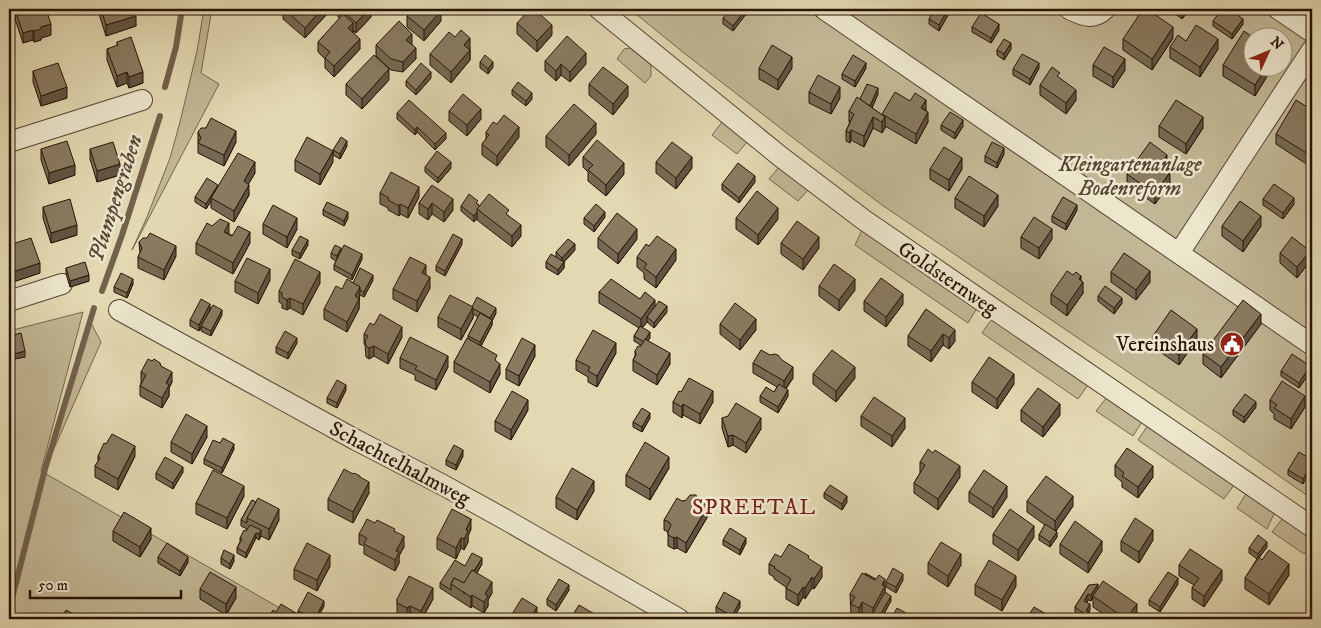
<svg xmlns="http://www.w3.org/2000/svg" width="1321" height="628" font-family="'IM FELL DW Pica',serif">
<rect width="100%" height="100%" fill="#e2d8b2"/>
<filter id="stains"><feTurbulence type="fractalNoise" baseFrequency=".004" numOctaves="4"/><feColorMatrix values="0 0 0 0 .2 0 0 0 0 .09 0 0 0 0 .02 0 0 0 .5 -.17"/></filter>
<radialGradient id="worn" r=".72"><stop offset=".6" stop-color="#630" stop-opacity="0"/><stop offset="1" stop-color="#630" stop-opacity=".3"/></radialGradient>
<!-- green -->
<g fill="#c2b795" stroke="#75664e" fill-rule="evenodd">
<polygon points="204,9 212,9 201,73 219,84 132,250 147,217 170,158 180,122 197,51"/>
<path d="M630,9h664l18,13v477l-94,-66 -336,-228 -72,-54 -131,-102zM1254,38h30v30h-30z"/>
<polygon points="630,48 651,65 651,76 645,83 617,59 624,49"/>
<polygon points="722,122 747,142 737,154 712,135"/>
<polygon points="779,167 808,190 798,201 769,179"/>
<polygon points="863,228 977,308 968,323 855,245"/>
<polygon points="83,312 41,471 299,619 9,619 9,331"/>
<polygon points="993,317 1088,385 1078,399 982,333"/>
<polygon points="90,321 101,342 45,469"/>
<polygon points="1107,397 1142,422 1133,436 1096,411"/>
<polygon points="1148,425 1234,485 1224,499 1138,440"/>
<path d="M1246,494c10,5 22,11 28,20l-7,15 -30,-21z"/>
<polygon points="1283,518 1312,538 1309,547 1304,554 1272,532"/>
</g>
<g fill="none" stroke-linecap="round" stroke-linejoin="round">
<!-- stream -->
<g stroke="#72614b" stroke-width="6">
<polyline points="165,87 176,47 182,9"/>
<polyline points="102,291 122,235 160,116"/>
<polyline points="9,610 45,469 94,308"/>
</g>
<defs>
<g id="minor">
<polyline points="599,9 781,157 864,220 1312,527"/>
<polyline points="824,9 1312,345"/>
<path d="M1069,9c13,6 24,12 36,0"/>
<polyline points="1278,9 1312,32"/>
<polyline points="9,142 142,100"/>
<polyline points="1179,253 1312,50"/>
<polyline points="9,301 62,284"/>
<polyline points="119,310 356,440 443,485 508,521 679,619"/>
</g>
</defs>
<!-- minor casing -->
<use href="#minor" stroke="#564532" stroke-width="22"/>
<!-- minor -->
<use href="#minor" stroke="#ece6cd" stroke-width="20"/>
</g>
<!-- wall -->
<g fill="#766953" stroke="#281407">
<polygon points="15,9 51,35 41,38 41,40 34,42 33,40 23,43 15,19"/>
<polygon points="95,9 134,9 136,26 106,36 99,14 97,14"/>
<polygon points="283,9 328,9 328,13 305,38 283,19"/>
<polygon points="338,9 371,9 371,17 356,33 353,30 360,49 334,77 325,68 325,59 318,52 318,42 340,18 338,17"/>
<polygon points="749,9 749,10 733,31 723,24 723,18"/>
<polygon points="1169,9 1190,9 1182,19"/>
<polygon points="948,15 939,31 929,24 929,19"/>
<polygon points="407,16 441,21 424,41 407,27"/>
<polygon points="1213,21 1243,24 1232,39 1213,26"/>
<polygon points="517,23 552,35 537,52 517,34"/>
<polygon points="972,27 999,30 991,43 972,32"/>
<polygon points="1173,38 1152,70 1123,50 1123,39"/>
<polygon points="1186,41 1218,49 1200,77 1170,58 1170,47"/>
<polygon points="117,42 143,83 129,88 127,83 117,87 107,60 107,49 117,46"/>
<polygon points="412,44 416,59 403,72 391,70 376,56 376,45"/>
<polygon points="470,48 470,60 451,83 430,65 430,54"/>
<polygon points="1011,49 1004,60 997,55 997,50"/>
<polygon points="545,61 586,64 570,82 561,75 556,81 545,71"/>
<polygon points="480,62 493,67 488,74 480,68"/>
<polygon points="1093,65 1125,70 1113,88 1093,76"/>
<polygon points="1223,65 1272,68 1255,96 1223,76"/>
<polygon points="759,68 792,68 778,90 759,79"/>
<polygon points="866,68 855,87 842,79 842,74"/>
<polygon points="1039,68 1030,85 1013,75 1013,69"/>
<polygon points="33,71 67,98 41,106 33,82"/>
<polygon points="431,78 416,95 406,86 406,81"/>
<polygon points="1060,79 1076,100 1066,114 1040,95 1040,85"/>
<polygon points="389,80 362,109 346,95 346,84"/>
<polygon points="589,84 628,96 613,115 589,95"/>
<polygon points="512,90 532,99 526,106 512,95"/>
<polygon points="809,92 840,98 831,114 809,103"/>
<polygon points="878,94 872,108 882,115 882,114 926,110 928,122 916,144 885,126 885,128 882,133 873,128 864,147 851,140 850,143 846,141 846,131 850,122 849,122 849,111 860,99"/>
<polygon points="1312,110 1308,165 1276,144 1276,134"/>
<polygon points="449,111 481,119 467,136 449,121"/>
<polygon points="397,113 446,139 435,150 417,132 415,135 397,119"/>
<polygon points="497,124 519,137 497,166 482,155 482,144 486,139 486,132"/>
<polygon points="941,125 963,126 955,139 941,130"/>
<polygon points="1159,126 1203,128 1186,154 1159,137"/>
<polygon points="206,128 236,142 224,166 198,153 198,132"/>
<polygon points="596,134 569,166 546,147 546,136"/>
<polygon points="347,146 340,159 333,155 333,150"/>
<polygon points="41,149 75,175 49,184 41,160"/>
<polygon points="90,149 120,175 97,182 90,159"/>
<polygon points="1004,154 997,168 985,162 985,156"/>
<polygon points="583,157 624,174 606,196 588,181 588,172 583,167"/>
<polygon points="295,160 333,162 320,185 295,171"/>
<polygon points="656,162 692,168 676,189 656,173"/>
<polygon points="1167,165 1165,168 1170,183 1155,204 1127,185 1127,174"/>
<polygon points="425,167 451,168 438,183 425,172"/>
<polygon points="930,169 962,169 949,191 930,179"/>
<polygon points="255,173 248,184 249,195 234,222 211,208 211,201 206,209 195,202 195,197"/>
<polygon points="755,182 739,203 722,190 722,184"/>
<polygon points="432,185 453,210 444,222 432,214 428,220 419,214 419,203"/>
<polygon points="380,193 419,197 408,218 400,214 399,216 388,210 388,208 380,204"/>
<polygon points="955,198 998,206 984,227 955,208"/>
<polygon points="1263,199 1294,204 1283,219 1263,205"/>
<polygon points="478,204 480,206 509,216 521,236 512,247 477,220 477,218 474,222 461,211 461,206"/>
<polygon points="43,207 77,235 51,243 43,218"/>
<polygon points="323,210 348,218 344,226 323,215"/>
<polygon points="1077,210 1066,230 1052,222 1052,216"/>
<polygon points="605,217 594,232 584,224 584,218"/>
<polygon points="736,218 778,219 758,245 736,229"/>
<polygon points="263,224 297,229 287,248 263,234"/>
<polygon points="1222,226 1261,226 1243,252 1222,236"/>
<polygon points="229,234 250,243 233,274 196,254 196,243"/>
<polygon points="1021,237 1052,239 1039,259 1021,248"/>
<polygon points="598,238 637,239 618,264 598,248"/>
<polygon points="139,242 176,256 164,280 138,268 138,257 140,253"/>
<polygon points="781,243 819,248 803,270 781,254"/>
<polygon points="462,244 445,276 436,271 436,266"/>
<polygon points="9,245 40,273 10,283 9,278"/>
<polygon points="308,245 300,259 292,255 292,250"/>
<polygon points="649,246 676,260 656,288 644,279 644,273 637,267 637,257"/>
<polygon points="575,250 564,262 564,268 558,275 546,268 546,262 556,257 556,252"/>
<polygon points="341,251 362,259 352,280 334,270 334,265 336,261 331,258 331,253"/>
<polygon points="1280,253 1310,261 1297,278 1280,263"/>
<polygon points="66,268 89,281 70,287 66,274"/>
<polygon points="1111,272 1150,282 1136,300 1111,282"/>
<polygon points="426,275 430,288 417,312 393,299 393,289"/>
<polygon points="270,280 258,304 235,292 235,281"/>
<polygon points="373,280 364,297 360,295 359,299 359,309 347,332 324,319 324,309 342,289 353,283"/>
<polygon points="1081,280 1083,293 1067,316 1051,304 1051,294"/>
<polygon points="320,283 303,315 290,308 287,310 282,308 282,304 279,302 279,291"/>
<polygon points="133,284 127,298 114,292 114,287"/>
<polygon points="819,286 855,290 839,311 819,296"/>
<polygon points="599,292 640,299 667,312 654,328 647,322 642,328 650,338 648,340 670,364 657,385 633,371 633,360 635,356 635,351 642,346 634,341 634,336 639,328 599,303"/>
<polygon points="1098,296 1122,303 1114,314 1098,301"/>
<polygon points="864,301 903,304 886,327 864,311"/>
<polygon points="472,307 496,313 492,321 492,325 481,346 497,362 500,374 490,393 454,372 454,362 468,338 468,336 478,317 473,314 473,318 461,340 438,327 438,317"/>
<polygon points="210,308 222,315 211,336 201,331 201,327 199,331 190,326 190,320"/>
<polygon points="926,309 955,341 949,349 943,345 931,362 908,346 908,336"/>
<polygon points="720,324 756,330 740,350 720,334"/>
<polygon points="1261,324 1221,378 1203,364 1203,354"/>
<polygon points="364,334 402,337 388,364 374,356 369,359 366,357 365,345 364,344"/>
<polygon points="10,336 25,357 14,359 10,341"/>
<polygon points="1153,336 1197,339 1179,365 1153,347"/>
<polygon points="297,343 288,359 276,353 276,347"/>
<polygon points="616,353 597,387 588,382 588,377 576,370 576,360"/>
<polygon points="535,356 519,386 506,379 506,369"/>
<polygon points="400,358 448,367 436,390 415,380 415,375 400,368"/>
<polygon points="753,363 793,378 786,389 788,396 778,413 760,402 760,396 774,392 777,387 753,373"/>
<polygon points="161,366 172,382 169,388 169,396 162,408 140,396 140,386 141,383 141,372"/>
<polygon points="1281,371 1310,372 1299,388 1281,376"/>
<polygon points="813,374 855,378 836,402 813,384"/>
<polygon points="972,382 1014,384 997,409 972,392"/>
<polygon points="346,390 337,408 327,403 327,398"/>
<polygon points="681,392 713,402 700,424 683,415 682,418 673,412 673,402"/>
<polygon points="1270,400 1305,407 1291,429 1274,419 1274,414 1270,410"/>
<polygon points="1256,407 1244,423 1233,415 1233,410"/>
<polygon points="528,410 511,440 495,431 495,421"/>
<polygon points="1021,410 1060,415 1043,437 1021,421"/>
<polygon points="861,416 905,428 892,447 861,426"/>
<polygon points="650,418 642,432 633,427 633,422"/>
<polygon points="722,418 761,429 746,453 733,445 728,447 722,428"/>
<polygon points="1312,435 1312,452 1310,450 1310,440"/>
<polygon points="207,437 192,464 171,452 171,442"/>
<polygon points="220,443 234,449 222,473 204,464 204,459"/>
<polygon points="106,444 135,456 118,490 95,477 95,466 98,462 98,456"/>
<polygon points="463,456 456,470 446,465 446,460"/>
<polygon points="1312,460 1303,484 1288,475 1288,470"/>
<polygon points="920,462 960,477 938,510 914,493 914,483 920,473"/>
<polygon points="1115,465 1153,477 1138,498 1122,487 1122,482 1115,476"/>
<polygon points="669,468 650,500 626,486 626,475"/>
<polygon points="183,472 173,489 156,479 156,473"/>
<polygon points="360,477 369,493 353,523 328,510 328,499"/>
<polygon points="594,491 577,520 556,508 556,497"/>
<polygon points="969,492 1007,497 993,518 969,502"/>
<polygon points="824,493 847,502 842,510 824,498"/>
<polygon points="244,496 227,529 196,514 196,503"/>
<polygon points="252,500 279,520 269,540 261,536 259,540 256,538 246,558 237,553 237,548 240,542 240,538 246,531 247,529 241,526 241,520"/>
<polygon points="698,500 708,516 686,553 677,548 674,549 668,546 668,532 664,530 664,520 682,501"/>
<polygon points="1027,501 1073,506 1056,531 1057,537 1050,547 1039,540 1039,535 1045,525 1027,512"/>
<polygon points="375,523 395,532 404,547 399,556 399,563 395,571 364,554 364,546 359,544 359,534"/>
<polygon points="471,529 468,536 468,542 464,550 461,548 456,559 437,549 437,538"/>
<polygon points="113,531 151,539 140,557 113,541"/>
<polygon points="993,534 1034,537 1018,561 993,544"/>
<polygon points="723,540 746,543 740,555 723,545"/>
<polygon points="1153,540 1139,563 1121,551 1121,541"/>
<polygon points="1060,544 1102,551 1088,573 1060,554"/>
<polygon points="1267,547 1259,558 1289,575 1269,605 1245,589 1245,578 1257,559 1249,553 1249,548"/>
<polygon points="158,557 188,562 180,576 158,563"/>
<polygon points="781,557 809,559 822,577 814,589 812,588 805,599 803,597 798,606 786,599 786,587 774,579 774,577 769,574 769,564"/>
<polygon points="221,558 234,561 230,569 221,564"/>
<polygon points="928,563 961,565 948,587 928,574"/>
<polygon points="482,564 477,573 492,593 488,600 488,606 484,613 472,606 471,608 440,588 440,583 465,566"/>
<polygon points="1179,565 1222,580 1204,607 1192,599 1192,588 1194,585 1179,576"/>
<polygon points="330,566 317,591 294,579 294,569"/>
<polygon points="903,580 896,593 886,587 886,582"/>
<polygon points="1178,584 1160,612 1149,605 1149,600"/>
<polygon points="975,585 1016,586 1002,611 975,595"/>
<polygon points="1089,585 1098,588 1137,615 1133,619 1110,619 1093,607 1093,598 1091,601 1088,600 1087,602 1090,610 1089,612 1090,618 1089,619 1086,619 1075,612 1075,607"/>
<polygon points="885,586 885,592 891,601 881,619 874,619 862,613 859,619 851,614 850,594"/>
<polygon points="200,589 236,598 226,615 200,599"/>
<polygon points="569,590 556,611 547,605 547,599"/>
<polygon points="397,599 433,599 422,619 416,619 410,616 407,619 397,614"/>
<polygon points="324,606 317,619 303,619 299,617 299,619 276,612 298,614 298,611"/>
<polygon points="716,607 740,607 733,619 729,619 716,612"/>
</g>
<!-- shaded-wall -->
<g fill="#605543" stroke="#281407">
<rect x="97" y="9" width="2" height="5"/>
<polygon points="322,9 328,9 328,13 305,38 305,28"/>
<polygon points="369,9 371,9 371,17 356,33 356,23"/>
<polygon points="746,9 749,9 749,10 733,31 733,26"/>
<polygon points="948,9 948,15 939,31 939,25"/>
<polygon points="1182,9 1190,9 1182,19"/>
<polygon points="441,11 441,21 424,41 424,30"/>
<polygon points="136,16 136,26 106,36 106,25"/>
<polygon points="1243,19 1243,24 1232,39 1232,34"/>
<polygon points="353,23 353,34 348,28"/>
<polygon points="51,24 51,35 41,38 41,40 34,42 34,31 41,27"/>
<polygon points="999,24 999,30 991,43 991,38"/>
<polygon points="552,25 552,35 537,52 537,41"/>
<polygon points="1173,27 1173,38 1152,70 1152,59"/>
<polygon points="33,30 33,40 23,43 23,33"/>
<polygon points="412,34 412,44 406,51 406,40"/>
<polygon points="470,38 470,48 464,55 464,45"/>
<polygon points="360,39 360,49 334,77 334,66"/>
<polygon points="1218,39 1218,49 1200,77 1200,67"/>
<polygon points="1011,43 1011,49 1004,60 1004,54"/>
<polygon points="416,48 416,59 403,72 403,62"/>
<polygon points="470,50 470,60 451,83 451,72"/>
<polygon points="586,53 586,64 570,82 570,72"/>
<polygon points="792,57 792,68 778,90 778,80"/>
<polygon points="1125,59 1125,70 1113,88 1113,77"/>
<polygon points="493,62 493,67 488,74 488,69"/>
<polygon points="866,63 866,68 855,87 855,81"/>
<polygon points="1039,63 1039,68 1030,85 1030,79"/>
<polygon points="561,64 561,75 556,81 556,71"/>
<polygon points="1266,68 1272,68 1255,96 1255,85"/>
<polygon points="389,69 389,80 362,109 362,99"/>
<polygon points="127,72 127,83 117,87 117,76"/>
<polygon points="143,72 143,83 129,88 129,77"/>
<polygon points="431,72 431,78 416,95 416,90"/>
<polygon points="628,86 628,96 613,115 613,104"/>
<polygon points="67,87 67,98 41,106 41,96"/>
<polygon points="840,87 840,98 831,114 831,104"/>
<polygon points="878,88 878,94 869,114 869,109"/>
<polygon points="1076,90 1076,100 1066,114 1066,103"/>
<polygon points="532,93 532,99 526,106 526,101"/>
<polygon points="926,100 926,110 921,108"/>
<polygon points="481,109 481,119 467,136 467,125"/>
<polygon points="928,112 928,122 916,144 916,134"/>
<polygon points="873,117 873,128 864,147 864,136"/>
<polygon points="885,117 885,128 882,133 882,122"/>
<polygon points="1203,117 1203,128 1186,154 1186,144"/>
<polygon points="963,120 963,126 955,139 955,133"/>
<polygon points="596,123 596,134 569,166 569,155"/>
<polygon points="417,127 417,132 415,135 415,130"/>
<polygon points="519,127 519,137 497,166 497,156"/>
<polygon points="851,130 851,140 850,143 850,133"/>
<polygon points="236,131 236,142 224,166 224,155"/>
<polygon points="446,133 446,139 435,150 435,144"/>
<polygon points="347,141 347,146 340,159 340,154"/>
<polygon points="1312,147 1312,158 1308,165 1308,154"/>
<polygon points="1004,148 1004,154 997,168 997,163"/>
<polygon points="333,151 333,162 320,185 320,174"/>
<polygon points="1167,155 1167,165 1160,176 1160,165"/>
<polygon points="692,157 692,168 676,189 676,178"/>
<polygon points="962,158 962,169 949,191 949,180"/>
<polygon points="255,162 255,173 244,192 244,181"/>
<polygon points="451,162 451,168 438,183 438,178"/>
<polygon points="624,163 624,174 606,196 606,185"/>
<polygon points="120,164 120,175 97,182 97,171"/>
<polygon points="75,165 75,175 49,184 49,173"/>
<polygon points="1170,172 1170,183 1155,204 1155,194"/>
<polygon points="755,176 755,182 739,203 739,198"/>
<polygon points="218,185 218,190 211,198 211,201 206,209 206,204"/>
<polygon points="249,185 249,195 234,222 234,211"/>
<polygon points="419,187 419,197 408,218 408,208"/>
<polygon points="998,195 998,206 984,227 984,216"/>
<polygon points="1294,198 1294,204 1283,219 1283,213"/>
<polygon points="453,199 453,210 444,222 444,212"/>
<polygon points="432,203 432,214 428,220 428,209"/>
<polygon points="400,204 400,214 399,216 399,206"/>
<polygon points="1077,205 1077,210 1066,230 1066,224"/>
<polygon points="778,208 778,219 758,245 758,235"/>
<polygon points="348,212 348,218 344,226 344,221"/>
<polygon points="477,212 477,218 474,222 474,216"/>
<polygon points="605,212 605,217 594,232 594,226"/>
<polygon points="1261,216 1261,226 1243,252 1243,241"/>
<polygon points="297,218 297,229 287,248 287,237"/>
<polygon points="229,223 229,234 224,232"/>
<polygon points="77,225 77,235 51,243 51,233"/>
<polygon points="521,225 521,236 512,247 512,236"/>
<polygon points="637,229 637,239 618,264 618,254"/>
<polygon points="1052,229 1052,239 1039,259 1039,248"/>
<polygon points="250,232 250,243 233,274 233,263"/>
<polygon points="819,237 819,248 803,270 803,259"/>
<polygon points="462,239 462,244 445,276 445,271"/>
<polygon points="308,240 308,245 300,259 300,254"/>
<polygon points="575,244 575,250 562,264 562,258"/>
<polygon points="176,246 176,256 164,280 164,270"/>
<polygon points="341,248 341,253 337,261 337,256"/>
<polygon points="676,249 676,260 656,288 656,277"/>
<polygon points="1310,251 1310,261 1297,278 1297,267"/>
<polygon points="362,254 362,259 352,280 352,275"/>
<polygon points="564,262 564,268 558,275 558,270"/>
<polygon points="40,263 40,273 10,283 10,273"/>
<polygon points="426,265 426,276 422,273"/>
<polygon points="270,269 270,280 258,304 258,293"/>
<polygon points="1150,271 1150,282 1136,300 1136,290"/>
<polygon points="320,272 320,283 303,315 303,304"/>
<polygon points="89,275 89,281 70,287 70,281"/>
<polygon points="373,275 373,280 364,297 364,292"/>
<polygon points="1081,276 1081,285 1083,282 1083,293 1067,316 1067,305"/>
<polygon points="430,277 430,288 417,312 417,301"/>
<polygon points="133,279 133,284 127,298 127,293"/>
<polygon points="855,279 855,290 839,311 839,300"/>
<polygon points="360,287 359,309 347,332 347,322 355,296"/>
<polygon points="903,294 903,304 886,327 886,317"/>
<polygon points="290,298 290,308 287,310 287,300"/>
<polygon points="1122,298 1122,303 1114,314 1114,308"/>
<polygon points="655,300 655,311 647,317 647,322 641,329 641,319"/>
<polygon points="210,304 210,310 199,331 199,325"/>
<polygon points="667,306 667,312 654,328 654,323"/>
<polygon points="473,307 473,318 461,340 461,329"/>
<polygon points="496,308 496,313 492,321 492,325 480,348 480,342 490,322 490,318"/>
<polygon points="222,310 222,315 211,336 211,331"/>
<polygon points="1261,314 1261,324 1221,378 1221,367"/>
<polygon points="756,319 756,330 740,350 740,340"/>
<polygon points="402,327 402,337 388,364 388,354"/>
<polygon points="1197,329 1197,339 1179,365 1179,355"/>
<polygon points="955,330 955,341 949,349 949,338"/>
<polygon points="650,332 650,338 644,347 644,342"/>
<polygon points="943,334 943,345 931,362 931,351"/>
<polygon points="297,338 297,343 288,359 288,353"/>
<polygon points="616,343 616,353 597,387 597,376"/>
<polygon points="535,345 535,356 519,386 519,376"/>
<polygon points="374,346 374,356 369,359 369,348"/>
<polygon points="25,351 25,357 14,359 14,354"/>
<polygon points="670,353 670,364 657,385 657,375"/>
<polygon points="448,356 448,367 436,390 436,380"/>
<polygon points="500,364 500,374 490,393 490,382"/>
<polygon points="1310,366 1310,372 1299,388 1299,383"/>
<polygon points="793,367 793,378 784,391 784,381"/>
<polygon points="855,367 855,378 836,402 836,391"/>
<polygon points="172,372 172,382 169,388 169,396 162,408 162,398 166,383"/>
<polygon points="1014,374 1014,384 997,409 997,399"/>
<polygon points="346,385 346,390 337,408 337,403"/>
<polygon points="788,390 788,396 778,413 778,407"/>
<polygon points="713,391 713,402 700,424 700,414"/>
<polygon points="1305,396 1305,407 1291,429 1291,419"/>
<polygon points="528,400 528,410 511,440 511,430"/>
<polygon points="1256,402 1256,407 1244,423 1244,417"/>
<polygon points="683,404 683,415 682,418 682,407"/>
<polygon points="1060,404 1060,415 1043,437 1043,427"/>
<polygon points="650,413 650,418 642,432 642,427"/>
<polygon points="761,418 761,429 746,453 746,443"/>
<polygon points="905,418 905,428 892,447 892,436"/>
<polygon points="207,426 207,437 192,464 192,454"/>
<polygon points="733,435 733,445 728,447 728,436"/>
<polygon points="234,444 234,449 222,473 222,468"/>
<polygon points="135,446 135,456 118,490 118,479"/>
<polygon points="463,450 463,456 456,470 456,465"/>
<polygon points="669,457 669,468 650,500 650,489"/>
<polygon points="1312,464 1312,469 1303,484 1303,479"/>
<polygon points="960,466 960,477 938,510 938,499"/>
<polygon points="1153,466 1153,477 1138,498 1138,487"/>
<polygon points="183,467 183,472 173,489 173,483"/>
<polygon points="594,481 594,491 577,520 577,510"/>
<polygon points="369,482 369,493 353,523 353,512"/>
<polygon points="244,486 244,496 227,529 227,518"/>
<polygon points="1007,486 1007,497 993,518 993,508"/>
<polygon points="847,496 847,502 842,510 842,504"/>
<polygon points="1073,496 1073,506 1055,532 1055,521"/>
<polygon points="708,506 708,516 686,553 686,543"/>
<polygon points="279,509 279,520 269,540 269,529"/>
<polygon points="471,519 471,529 468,536 468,542 464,550 464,539 466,530"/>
<polygon points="1034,526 1034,537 1018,561 1018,550"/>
<polygon points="151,528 151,539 140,557 140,547"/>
<polygon points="261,530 261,536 259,540 259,534"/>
<polygon points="1153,530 1153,540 1139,563 1139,552"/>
<polygon points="1057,532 1057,537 1050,547 1050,542"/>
<polygon points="256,533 256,538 246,558 246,553"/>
<polygon points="404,536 404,547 399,556 399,563 395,571 395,560 396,551"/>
<polygon points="677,537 677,548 674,549 674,538"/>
<polygon points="461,538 461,548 456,559 456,548"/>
<polygon points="746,538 746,543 740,555 740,550"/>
<polygon points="1102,541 1102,551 1088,573 1088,563"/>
<polygon points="1267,542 1267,547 1258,559 1258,554"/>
<polygon points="961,554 961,565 948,587 948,576"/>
<polygon points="234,555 234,561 230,569 230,564"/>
<polygon points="330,555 330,566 317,591 317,580"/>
<polygon points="188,557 188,562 180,576 180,571"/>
<polygon points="482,558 482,564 464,594 464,589"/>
<polygon points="1289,564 1289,575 1269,605 1269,594"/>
<polygon points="822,567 822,577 814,589 814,579"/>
<polygon points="1222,570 1222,580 1204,607 1204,596"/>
<polygon points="903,574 903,580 896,593 896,587"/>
<polygon points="1016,576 1016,586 1002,611 1002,600"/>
<polygon points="812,577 812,588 805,599 805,588"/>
<polygon points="1178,578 1178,584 1160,612 1160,607"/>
<polygon points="885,579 885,597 873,613 873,619 873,608 882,585"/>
<polygon points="492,582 492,593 488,600 488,606 484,613 484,602 485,594"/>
<polygon points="1098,584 1098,590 1093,596 1091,601 1091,595"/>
<polygon points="569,585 569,590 556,611 556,605"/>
<polygon points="236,587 236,598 226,615 226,604"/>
<polygon points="803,587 803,597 798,606 798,595"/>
<polygon points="433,588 433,599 422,619 421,619 421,611"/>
<polygon points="1088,594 1088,600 1084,606 1084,601"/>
<polygon points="472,595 472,606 471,608 471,597"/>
<polygon points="891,596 891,601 881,619 879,619 879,617"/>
<polygon points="324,601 324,606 317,619 315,619"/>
<polygon points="740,601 740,607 733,619 732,619 732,616"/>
<polygon points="862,602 862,613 859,619 859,608"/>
<polygon points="1090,604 1090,610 1087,615 1086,611"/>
<polygon points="1137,604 1137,615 1133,619 1126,619"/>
<polygon points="410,606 410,616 407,619 407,608"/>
<polygon points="537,607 537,617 536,619 530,619"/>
</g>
<!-- building -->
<g fill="#897a60" stroke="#281407">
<polygon points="15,9 46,9 51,24 41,27 41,29 34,31 33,30 23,33"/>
<polygon points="101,9 134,9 136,16 106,25"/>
<polygon points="284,9 322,9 305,28"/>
<polygon points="341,9 369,9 356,23"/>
<polygon points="413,9 439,9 441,11 424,30 407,16"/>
<polygon points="530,9 534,9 552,25 537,41 517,23"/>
<polygon points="731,9 746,9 733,26 723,18"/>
<polygon points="934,9 948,9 939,25 929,19"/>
<polygon points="1143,9 1147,9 1173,27 1152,59 1123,39"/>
<polygon points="1222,9 1229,9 1243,19 1232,34 1213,21"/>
<polygon points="981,13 999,24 991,38 972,27"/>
<polygon points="343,14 353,23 348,28 360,39 334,66 325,58 330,52 318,42"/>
<polygon points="399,21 412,34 406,40 416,48 403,62 391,59 376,45"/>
<polygon points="1196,25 1218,39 1200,67 1170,47 1178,35 1186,41"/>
<polygon points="461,30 470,38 464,45 470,50 451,72 430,54 449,32 455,37"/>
<polygon points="1244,31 1254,38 1254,68 1266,68 1255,85 1223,65"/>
<polygon points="567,36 586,53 570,72 561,64 556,71 545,61"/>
<polygon points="131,37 143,72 129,77 127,72 117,76 107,49 118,45 117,42"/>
<polygon points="1004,39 1011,43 1004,54 997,50"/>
<polygon points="772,45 792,57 778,80 759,68"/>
<polygon points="1104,47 1125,59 1113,77 1093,65"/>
<polygon points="1022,54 1039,63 1030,79 1013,69"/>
<polygon points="374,55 389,69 362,99 346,84"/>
<polygon points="485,55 493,62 488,69 480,62"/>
<polygon points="853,55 866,63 855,81 842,74"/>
<polygon points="58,63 67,87 41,96 33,71"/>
<polygon points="421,63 431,72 416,90 406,81"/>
<polygon points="603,67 628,86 613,104 589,84"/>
<polygon points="1052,67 1060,73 1057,76 1076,90 1066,103 1040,85"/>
<polygon points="818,75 840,87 831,104 809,92"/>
<polygon points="518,82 532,93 526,101 512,90"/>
<polygon points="867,84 878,88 870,106 860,99"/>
<polygon points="895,92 910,101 915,93 926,100 921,108 928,112 916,134 882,114"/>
<polygon points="463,94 481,109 467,125 449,111"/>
<polygon points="857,97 885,117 882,122 873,117 864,136 851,130 850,133 846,131 854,114 849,111"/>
<polygon points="409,100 446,133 435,144 417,127 415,130 397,113"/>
<polygon points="1176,100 1203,117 1186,144 1159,126"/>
<polygon points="1296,100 1312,110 1312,147 1308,154 1276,134"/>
<polygon points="574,104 596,123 569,155 546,136"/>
<polygon points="950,112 963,120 955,133 941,125"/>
<polygon points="504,115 519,127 497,156 482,144 489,135 486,132 493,122 497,124"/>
<polygon points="211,118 236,131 224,155 198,143 201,138 198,132 201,128 206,128"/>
<polygon points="307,137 333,151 320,174 295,160"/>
<polygon points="341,137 347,141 340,154 333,150"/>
<polygon points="597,140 624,163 606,185 588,170 593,165 583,157"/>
<polygon points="67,141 75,165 49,173 41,149"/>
<polygon points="113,142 120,164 97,171 90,149"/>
<polygon points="672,142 692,157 676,178 656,162"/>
<polygon points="992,142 1004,148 997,163 985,156"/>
<polygon points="1150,142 1167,155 1160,165 1170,172 1155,194 1127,174"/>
<polygon points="944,147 962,158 949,180 930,169"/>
<polygon points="437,151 451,162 438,178 425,167"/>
<polygon points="238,153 255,162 244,181 249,185 234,211 211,198"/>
<polygon points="738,163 755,176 739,198 722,184"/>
<polygon points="391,172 419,187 408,208 400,204 399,206 388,200 389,198 380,193"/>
<polygon points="969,176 998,195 984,216 955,198"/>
<polygon points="207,178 218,185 206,204 195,197"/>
<polygon points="1274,184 1294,198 1283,213 1263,199"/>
<polygon points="432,185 453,199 444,212 432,203 428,209 419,203"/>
<polygon points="757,191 778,208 758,235 736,218"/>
<polygon points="469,194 478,201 476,203 480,206 477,209 477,212 474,216 461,206"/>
<polygon points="489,194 509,210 506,214 521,225 512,236 477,209"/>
<polygon points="1063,197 1077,205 1066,224 1052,216"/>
<polygon points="70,199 77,225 51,233 43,207"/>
<polygon points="1240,201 1261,216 1243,241 1222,226"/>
<polygon points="327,202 348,212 344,221 323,210"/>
<polygon points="596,204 605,212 594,226 584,218"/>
<polygon points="273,205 297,218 287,237 263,224"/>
<polygon points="617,213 637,229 618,254 598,238"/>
<polygon points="1034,217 1052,229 1039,248 1021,237"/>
<polygon points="220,219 229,223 224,232 232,236 238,226 250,232 233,263 196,243 207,223 212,226"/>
<polygon points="797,221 819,237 803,259 781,243"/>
<polygon points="150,233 176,246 164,270 138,257 142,248 139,242 143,238 147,238"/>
<polygon points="453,234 462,239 445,271 436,266"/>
<polygon points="300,236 308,240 300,254 292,250"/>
<polygon points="657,236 676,249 656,277 644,268 647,264 637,257 646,244 649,246"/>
<polygon points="1292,237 1310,251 1297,267 1280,253"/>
<polygon points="31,238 40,263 10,273 9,267 9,245"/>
<polygon points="568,239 575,244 562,258 556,252"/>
<polygon points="335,245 341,248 337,256 331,253"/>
<polygon points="344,245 362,254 352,275 334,265"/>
<polygon points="1124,253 1150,271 1136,290 1111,272"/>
<polygon points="551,254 564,262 558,270 546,262"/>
<polygon points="410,257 426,265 422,273 430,277 417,301 393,289"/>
<polygon points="247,258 270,269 258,293 235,281"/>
<polygon points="295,259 320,272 303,304 290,298 287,300 282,297 282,293 279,291"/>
<polygon points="85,262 89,275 70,281 66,268"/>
<polygon points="834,264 855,279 839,300 819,286"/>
<polygon points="360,268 373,275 364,292 360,290 360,287 353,283"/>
<polygon points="1067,271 1073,275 1076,272 1081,276 1079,279 1083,282 1067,305 1051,294"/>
<polygon points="121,273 133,279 127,293 114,287"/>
<polygon points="881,278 903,294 886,317 864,301"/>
<polygon points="347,279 360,287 355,296 359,299 347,322 324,309 336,286 342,289"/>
<polygon points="611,279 640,299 645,292 655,300 641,319 599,292"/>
<polygon points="1105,286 1122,298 1114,308 1098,296"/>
<polygon points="450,295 473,307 461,329 438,317"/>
<polygon points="477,297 496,308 490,318 472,308 473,307 472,307"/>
<polygon points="201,299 210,304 199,325 190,320"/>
<polygon points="1243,300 1261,314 1221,367 1203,354"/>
<polygon points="659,301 667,306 654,323 647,317"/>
<polygon points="735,303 756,319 740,340 720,324"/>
<polygon points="213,305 222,310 211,331 201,326"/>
<polygon points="926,309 955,330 949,338 943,334 931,351 908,336"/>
<polygon points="1171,310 1197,329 1179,355 1153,336"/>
<polygon points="480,313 492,320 480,342 468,336"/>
<polygon points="380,314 402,327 388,354 374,346 369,348 366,346 365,341 368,336 364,334 370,323 374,325"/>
<polygon points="640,326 650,332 644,342 634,336"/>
<polygon points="593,330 616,343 597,376 588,371 590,367 576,360"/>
<polygon points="285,331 297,338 288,353 276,347"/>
<polygon points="21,333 25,351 14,354 10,336"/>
<polygon points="410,337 448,356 436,380 415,369 417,366 400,358"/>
<polygon points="467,338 497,355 495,360 500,364 490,382 454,362"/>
<polygon points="522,338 535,345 519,376 506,369"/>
<polygon points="645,339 670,353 657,375 633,360 636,355 635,351 638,346 641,346"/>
<polygon points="761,350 770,355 775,354 778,355 782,360 793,367 784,381 753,363"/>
<polygon points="832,350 855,367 836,391 813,374"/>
<polygon points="1292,354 1310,366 1299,383 1281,371"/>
<polygon points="989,357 1014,374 997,399 972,382"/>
<polygon points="148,359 152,361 154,359 160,363 161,366 172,372 166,383 169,385 162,398 140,386 146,375 141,372"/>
<polygon points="689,378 713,391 700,414 683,404 682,407 673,402 679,391 681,392"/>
<polygon points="337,380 346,385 337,403 327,398"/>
<polygon points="1282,381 1305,396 1291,419 1274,408 1277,405 1270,400"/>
<polygon points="779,384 788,390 778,407 760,396 766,387 774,392"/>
<polygon points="1038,388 1060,404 1043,427 1021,410"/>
<polygon points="512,391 528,400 511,430 495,421"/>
<polygon points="1245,394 1256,402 1244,417 1233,410"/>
<polygon points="874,397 905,418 892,436 861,416"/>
<polygon points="736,403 761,418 746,443 733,435 728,436 722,418 728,416"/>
<polygon points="642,408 650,413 642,427 633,422"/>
<polygon points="186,414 207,426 192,454 171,442"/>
<polygon points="112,434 135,446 118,479 95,466 100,458 98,456 104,443 106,444"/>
<polygon points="223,438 234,444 222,468 204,459 213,440 220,443"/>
<polygon points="645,442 669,457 650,489 626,475"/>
<polygon points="454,445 463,450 456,465 446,460"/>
<polygon points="1127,448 1153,466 1138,487 1122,476 1124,473 1115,465"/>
<polygon points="928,449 933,453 935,450 960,466 938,499 914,483 925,465 920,462"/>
<polygon points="1299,452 1312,460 1312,464 1303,479 1288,470"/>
<polygon points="165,457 183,467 173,483 156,473"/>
<polygon points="572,468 594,481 577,510 556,497"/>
<polygon points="344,469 353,474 354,473 360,476 360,477 369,482 353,512 328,499"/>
<polygon points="213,470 244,486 227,518 196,503"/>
<polygon points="984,470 1007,486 993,508 969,492"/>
<polygon points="1046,476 1073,496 1055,521 1027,501"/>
<polygon points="830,485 847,496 842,504 824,493"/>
<polygon points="690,495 696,495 698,500 708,506 686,543 677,537 674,538 668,535 668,532 671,525 669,522 664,520 677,498 682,501 685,501"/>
<polygon points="258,498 279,509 269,529 247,518"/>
<polygon points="252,500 256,502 247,518 247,523 241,520"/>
<polygon points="452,509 471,519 466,530 468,531 464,539 461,538 456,548 437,538"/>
<polygon points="1010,509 1034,526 1018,550 993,534"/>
<polygon points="124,512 151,528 140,547 113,531"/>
<polygon points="1135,518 1153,530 1139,552 1121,541"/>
<polygon points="367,519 375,523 377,520 395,529 394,531 404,536 396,551 399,552 395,560 364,544 367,538 359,534"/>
<polygon points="1075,521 1102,541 1088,563 1060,544"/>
<polygon points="1045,524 1057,532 1050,542 1039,535"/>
<polygon points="250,525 261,530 259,534 256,533 246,553 237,548 242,539 240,538 244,530 246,531"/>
<polygon points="730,528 746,538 740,550 723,540"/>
<polygon points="1258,535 1267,542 1258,554 1249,548"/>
<polygon points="941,542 961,554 948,576 928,563"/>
<polygon points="167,543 188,557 180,571 158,557"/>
<polygon points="307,543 330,555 317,580 294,569"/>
<polygon points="789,544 809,556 808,558 822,567 814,579 812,577 805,588 803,587 798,595 786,588 791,579 774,568 775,567 769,564 775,554 781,557"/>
<polygon points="1190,549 1222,570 1204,596 1192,588 1199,578 1179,565"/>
<polygon points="224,550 234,555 230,564 221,558"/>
<polygon points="1269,550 1289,564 1269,594 1245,578 1259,557 1262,560"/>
<polygon points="472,553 482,558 474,571 472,570 464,583 454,578 451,584 451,590 440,583 455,560 465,566"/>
<polygon points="989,560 1016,576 1002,600 975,585"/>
<polygon points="893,568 903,574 896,587 886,582"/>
<polygon points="472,570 492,582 485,594 488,596 484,602 472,595 471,597 451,584 454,578 464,583"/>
<polygon points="210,572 236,587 226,604 200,589"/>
<polygon points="1168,572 1178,578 1160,607 1149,600"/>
<polygon points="862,573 875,580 879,575 885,579 882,585 885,586 873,608 862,602 859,608 851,604 855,597 850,594"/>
<polygon points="865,573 876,579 875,580 865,574"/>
<polygon points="409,576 433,588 421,611 410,606 407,608 397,603 397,599"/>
<polygon points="559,579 569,585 556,605 547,599"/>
<polygon points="1103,581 1137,604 1126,619 1093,596"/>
<polygon points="1098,584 1091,595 1088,594 1084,601 1090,604 1086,611 1090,613 1088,616 1075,607 1089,585"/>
<polygon points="308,592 324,601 315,619 298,611"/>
<polygon points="724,592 740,601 732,616 716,607"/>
<polygon points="885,592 891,596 879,617 873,613"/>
<polygon points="522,598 537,607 530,619 509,619"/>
<polygon points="281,604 299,615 296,619 268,619 273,610 276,612"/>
<polygon points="579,605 598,616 596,619 570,619"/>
<polygon points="1034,607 1055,619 1026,619"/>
<polygon points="897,608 917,619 891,619"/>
<polygon points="66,610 82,619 61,619"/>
<polygon points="333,615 341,619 331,619"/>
</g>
<!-- icons -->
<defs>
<symbol id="civic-disc" viewBox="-11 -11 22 22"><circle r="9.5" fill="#8f2418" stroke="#ece6cd"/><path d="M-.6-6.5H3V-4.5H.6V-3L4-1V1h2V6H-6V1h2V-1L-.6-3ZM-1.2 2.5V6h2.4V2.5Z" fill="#fff"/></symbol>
</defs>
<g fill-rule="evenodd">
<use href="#civic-disc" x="1218" y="330" width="28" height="28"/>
</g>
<g text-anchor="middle" stroke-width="5" stroke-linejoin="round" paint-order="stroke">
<!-- park labels -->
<g font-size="21" font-style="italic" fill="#564532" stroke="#ece6cd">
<text x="1130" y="171">Kleingartenanlage<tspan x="1130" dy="24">Bodenreform</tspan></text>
</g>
<!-- street labels -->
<g font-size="21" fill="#281407" stroke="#ece6cd">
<text transform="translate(948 278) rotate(34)" y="7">Goldsternweg</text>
<text transform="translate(400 463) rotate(28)" y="7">Schachtelhalmweg</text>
</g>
<!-- poi labels -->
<g font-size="21" fill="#281407" stroke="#ece6cd" text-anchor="end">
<text x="1214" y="351">Vereinshaus</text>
</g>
<!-- water labels -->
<g font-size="22" font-style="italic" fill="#594834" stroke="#ece6cd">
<text transform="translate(114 198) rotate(-72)" y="8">Plumpengraben</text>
</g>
<!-- neighbourhood labels -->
<g font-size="22" letter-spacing="1" fill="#7a1f14" stroke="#ece6cd">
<text x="754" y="514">SPREETAL</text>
</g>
</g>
<!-- margin -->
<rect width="1321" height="628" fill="none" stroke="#e2d8b2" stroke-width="30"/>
<rect x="10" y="10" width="1301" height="608" fill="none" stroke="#281407" stroke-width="2.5"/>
<rect x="15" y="15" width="1291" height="598" fill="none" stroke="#281407"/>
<!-- north arrow -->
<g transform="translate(1268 52) rotate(46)"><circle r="24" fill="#ece6cd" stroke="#9e927e"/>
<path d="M0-4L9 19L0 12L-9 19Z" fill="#8f2418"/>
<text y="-8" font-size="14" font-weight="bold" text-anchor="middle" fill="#281407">N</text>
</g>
<!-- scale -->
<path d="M30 590v8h151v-8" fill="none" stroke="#281407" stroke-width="2.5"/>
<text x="38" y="590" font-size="15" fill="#281407" stroke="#ece6cd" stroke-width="4" paint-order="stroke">50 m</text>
<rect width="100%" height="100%" filter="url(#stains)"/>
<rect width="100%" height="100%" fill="url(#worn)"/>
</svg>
